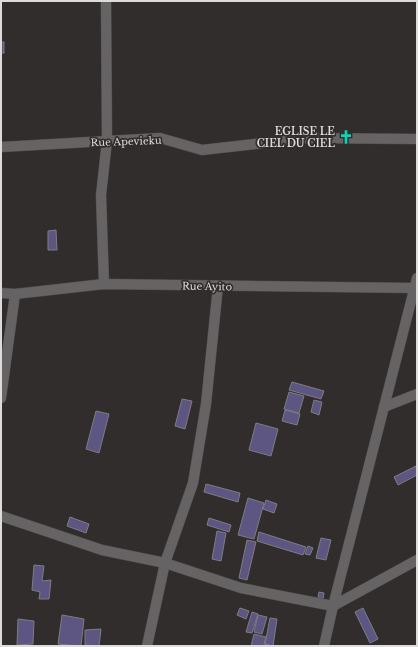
<svg xmlns="http://www.w3.org/2000/svg" width="418" height="647" font-family="'Libre Baskerville',serif">
<rect width="100%" height="100%" fill="#302d2c"/>
<!-- building -->
<g fill="#5d5582" stroke="#7e7d81">
<rect x="1" y="42" width="3" height="11"/>
<polygon points="56,230 57,250 48,250 48,231"/>
<polygon points="292,382 324,391 321,399 289,390"/>
<polygon points="289,392 304,396 299,413 284,409"/>
<polygon points="182,399 192,401 185,429 175,426"/>
<polygon points="314,400 322,402 319,415 311,412"/>
<polygon points="285,410 300,414 297,425 282,421"/>
<polygon points="96,411 109,414 99,453 86,449"/>
<polygon points="256,423 278,429 271,456 249,450"/>
<polygon points="416,466 417,475 398,485 394,477"/>
<polygon points="206,484 240,493 238,502 204,492"/>
<polygon points="248,498 264,503 254,539 238,535"/>
<polygon points="266,500 277,504 274,513 263,509"/>
<polygon points="70,517 89,524 86,533 67,526"/>
<polygon points="209,518 231,525 229,532 207,525"/>
<polygon points="217,531 226,533 221,561 212,559"/>
<polygon points="259,532 306,547 303,555 257,541"/>
<polygon points="321,538 331,540 326,560 316,558"/>
<polygon points="247,540 256,542 247,580 239,578"/>
<polygon points="308,546 313,548 310,555 305,554"/>
<polygon points="34,565 44,566 42,581 51,580 49,599 39,599 40,592 32,590"/>
<polygon points="319,592 324,593 323,599 318,597"/>
<polygon points="240,608 249,611 246,619 237,615"/>
<polygon points="363,608 378,639 370,643 355,612"/>
<polygon points="252,612 258,614 252,633 246,632"/>
<polygon points="62,615 84,619 81,646 58,644"/>
<polygon points="258,615 267,617 262,634 254,632"/>
<polygon points="270,618 277,619 273,646 265,644"/>
<polygon points="18,619 34,621 33,644 17,645"/>
<polygon points="101,629 99,646 85,645 85,630"/>
<polygon points="254,634 266,637 264,644 268,645 268,646 251,646"/>
</g>
<g fill="none" stroke-linecap="round" stroke-linejoin="round">
<defs>
<g id="minor">
<polyline points="1,147 160,138 202,150 308,138 417,139"/>
<polyline points="104,284 101,195 107,141 106,1"/>
<polyline points="1,293 15,294 104,284 414,288"/>
<polyline points="1,398 15,294"/>
<polyline points="384,407 417,394"/>
<polyline points="1,516 102,550 165,563 241,588 333,606 417,560"/>
<polyline points="147,646 165,563 193,483 206,404 218,286"/>
<polyline points="324,646 333,606 417,278"/>
</g>
</defs>
<!-- minor casing -->
<use href="#minor" stroke="#4c4948" stroke-width="11"/>
<!-- minor -->
<use href="#minor" stroke="#656363" stroke-width="10"/>
</g>
<!-- icons -->
<defs>
<symbol id="church-bare" viewBox="-9 -9 18 18"><path d="M-1.2-6h2.4v3.5h3.3v2.4h-3.3V6h-2.4V-.1h-3.3v-2.4h3.3Z" fill="#09d5b5" stroke="#302d2c" stroke-width="2.5" paint-order="stroke"/></symbol>
</defs>
<g fill-rule="evenodd">
<use href="#church-bare" x="336" y="127" width="20" height="20"/>
</g>
<g text-anchor="middle" stroke-width="3.5" stroke-linejoin="round" paint-order="stroke">
<!-- poi labels -->
<g font-size="10" font-weight="bold" fill="#dedcdb" stroke="#302d2c" text-anchor="end">
<text x="335" y="135">EGLISE LE<tspan x="335" dy="12">CIEL DU CIEL</tspan></text>
</g>
<!-- street labels -->
<g font-size="10" fill="#dedcdb" stroke="#302d2c">
<text transform="translate(126 141) rotate(-2)" y="4">Rue Apevieku</text>
<text transform="translate(207 286) rotate(1)" y="4">Rue Ayito</text>
</g>
</g>
<!-- border -->
<rect width="418" height="647" fill="none" stroke="#dedcdb" stroke-width="4"/>
</svg>
